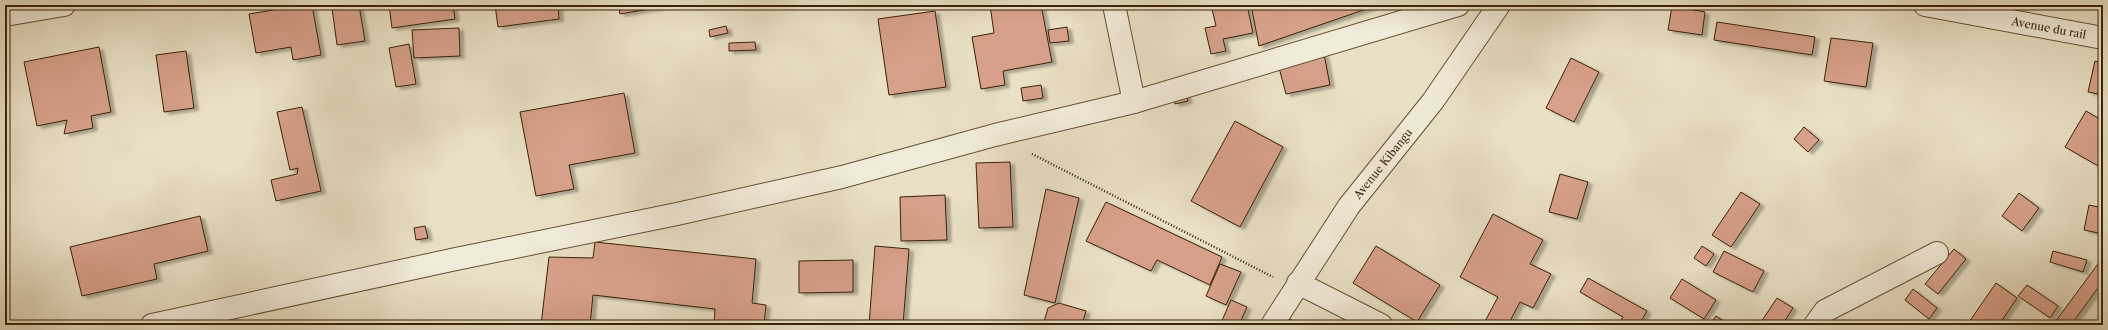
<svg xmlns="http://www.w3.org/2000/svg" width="2108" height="330" font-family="'Libre Caslon Text',serif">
<defs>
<filter id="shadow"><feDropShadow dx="4.5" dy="2.5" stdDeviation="1" flood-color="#0004"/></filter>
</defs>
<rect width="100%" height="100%" fill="#e9e0c5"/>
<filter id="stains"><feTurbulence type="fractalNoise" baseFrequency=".005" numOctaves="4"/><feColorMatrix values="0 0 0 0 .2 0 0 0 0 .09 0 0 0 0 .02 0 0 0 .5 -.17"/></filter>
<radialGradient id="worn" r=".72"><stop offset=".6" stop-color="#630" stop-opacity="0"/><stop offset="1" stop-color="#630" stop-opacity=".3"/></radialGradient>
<!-- building -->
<g fill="#d7a08a" stroke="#3a2306" filter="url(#shadow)">
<polygon points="303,5 312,5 321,55 293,60 291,47 256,53 249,14"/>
<polygon points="353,5 359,5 365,41 337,45 332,8"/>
<polygon points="389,5 453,5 455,19 392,28"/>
<polygon points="495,5 558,5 559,19 498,27"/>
<polygon points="618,5 673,5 620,14"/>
<polygon points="990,5 1041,5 1052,62 1003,71 1005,85 981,89 972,37 994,33"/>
<polygon points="1211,5 1247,5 1253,33 1223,39 1226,51 1211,54 1205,28 1216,26"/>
<polygon points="1251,5 1378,5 1259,46"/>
<polygon points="1672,6 1705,12 1702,35 1668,30"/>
<polygon points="935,11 946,87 889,95 878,19"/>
<polygon points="1717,22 1815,37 1812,55 1714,40"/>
<polygon points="726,26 728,33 710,37 709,30"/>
<polygon points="1067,27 1069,41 1050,43 1048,30"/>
<polygon points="459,28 460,56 414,58 412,30"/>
<polygon points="1831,38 1873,43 1866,87 1824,81"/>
<polygon points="755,42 756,50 729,51 729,43"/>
<polygon points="409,44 416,84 396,87 389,48"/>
<polygon points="99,47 111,112 91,116 93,128 64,134 67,120 37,126 24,62"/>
<polygon points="186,51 194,108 164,112 156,55"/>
<polygon points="1324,54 1330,85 1286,94 1278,64"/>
<polygon points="1571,58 1599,72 1574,122 1546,108"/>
<polygon points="2095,61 2103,63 2103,95 2088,92"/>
<polygon points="1041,85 1043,98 1023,101 1021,88"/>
<polygon points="1185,90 1188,101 1175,104 1172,93"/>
<polygon points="624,93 635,153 569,165 574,189 536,196 520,112"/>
<polygon points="302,107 321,191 276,201 271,180 297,174 298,168 290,170 277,112"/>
<polygon points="2086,111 2103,121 2103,162 2100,167 2065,147"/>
<polygon points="1235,121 1283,147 1240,227 1191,201"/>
<polygon points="1804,127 1819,140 1808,152 1794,139"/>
<polygon points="1010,162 1013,227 979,228 976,163"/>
<polygon points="1560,174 1588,182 1577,219 1549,212"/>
<polygon points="1046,189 1079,198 1055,303 1024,295"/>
<polygon points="1741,192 1760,204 1731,247 1712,235"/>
<polygon points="2019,193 2039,208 2022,231 2002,216"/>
<polygon points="945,195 947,240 901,241 900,197"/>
<polygon points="1106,202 1222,257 1210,285 1157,260 1151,271 1086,241"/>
<polygon points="2089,205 2103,208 2103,234 2084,230"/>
<polygon points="1493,214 1543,240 1530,264 1551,274 1533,308 1520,302 1508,325 1483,325 1498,297 1460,277"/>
<polygon points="200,216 208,251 154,264 157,279 82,296 70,247"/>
<polygon points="425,226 428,238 416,240 414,228"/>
<polygon points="595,242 756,259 752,303 766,305 764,325 714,325 715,309 593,295 590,325 541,325 549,257 593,258"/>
<polygon points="875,246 909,249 903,325 869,325"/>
<polygon points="1376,246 1440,285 1417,322 1353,283"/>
<polygon points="1702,246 1714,254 1706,266 1694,258"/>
<polygon points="1954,249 1966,259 1938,294 1925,284"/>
<polygon points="1724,251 1764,271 1753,292 1713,272"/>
<polygon points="2053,251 2087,260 2083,272 2050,262"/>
<polygon points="2103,257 2103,281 2071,325 2053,325"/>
<polygon points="853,260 853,292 799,293 799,261"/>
<polygon points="1220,264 1241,272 1226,305 1206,296"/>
<polygon points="1588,278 1647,311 1639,325 1618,325 1623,317 1580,292"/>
<polygon points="1682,279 1716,300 1704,319 1670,298"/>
<polygon points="1996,283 2017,298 1999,325 1967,325"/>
<polygon points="2027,285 2058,306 2050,318 2018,296"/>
<polygon points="1913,289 1937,308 1929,319 1905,300"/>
<polygon points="1777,298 1793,308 1782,325 1759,325"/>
<polygon points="1231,300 1247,307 1239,325 1220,325"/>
<polygon points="1059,303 1086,311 1082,325 1043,325 1048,308"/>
<polygon points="1716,316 1730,325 1709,325"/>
<polygon points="1288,318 1300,325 1285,325"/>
</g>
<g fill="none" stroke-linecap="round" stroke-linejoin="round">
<defs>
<g id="minor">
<polyline points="1114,5 1134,102"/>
<path id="s1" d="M1925,5l178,33"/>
<polyline points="5,15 64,5"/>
<polyline points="1298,283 1381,325"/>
<polyline points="152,325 456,259 677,214 842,177 995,135 1134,102 1458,5"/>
<path id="s2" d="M1272,325l77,-119 84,-105 66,-96"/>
<polyline points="1815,325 1825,311 1937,253"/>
</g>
</defs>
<!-- minor casing -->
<use href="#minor" stroke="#665236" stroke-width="24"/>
<!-- path -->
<polyline stroke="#3a2306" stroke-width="2.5" stroke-dasharray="1 2" stroke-linecap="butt" points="1032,154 1273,277"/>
<!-- minor -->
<use href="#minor" stroke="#f1ebd9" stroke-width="22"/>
</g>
<g text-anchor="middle" stroke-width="3.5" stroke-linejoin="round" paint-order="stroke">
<!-- street labels -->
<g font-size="11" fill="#3a2306" stroke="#f1ebd9">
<text dy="4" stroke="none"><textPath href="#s1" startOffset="126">Avenue du rail</textPath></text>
<text dy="4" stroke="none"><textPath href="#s2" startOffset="196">Avenue Kibangu</textPath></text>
</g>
</g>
<!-- margin -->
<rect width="2108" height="330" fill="none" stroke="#e9e0c5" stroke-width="20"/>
<rect x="6" y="6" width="2096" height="318" fill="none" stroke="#3a2306" stroke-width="2"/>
<rect x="10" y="10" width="2088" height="310" fill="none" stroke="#3a2306"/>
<rect width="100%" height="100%" filter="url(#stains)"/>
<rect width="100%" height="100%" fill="url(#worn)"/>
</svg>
